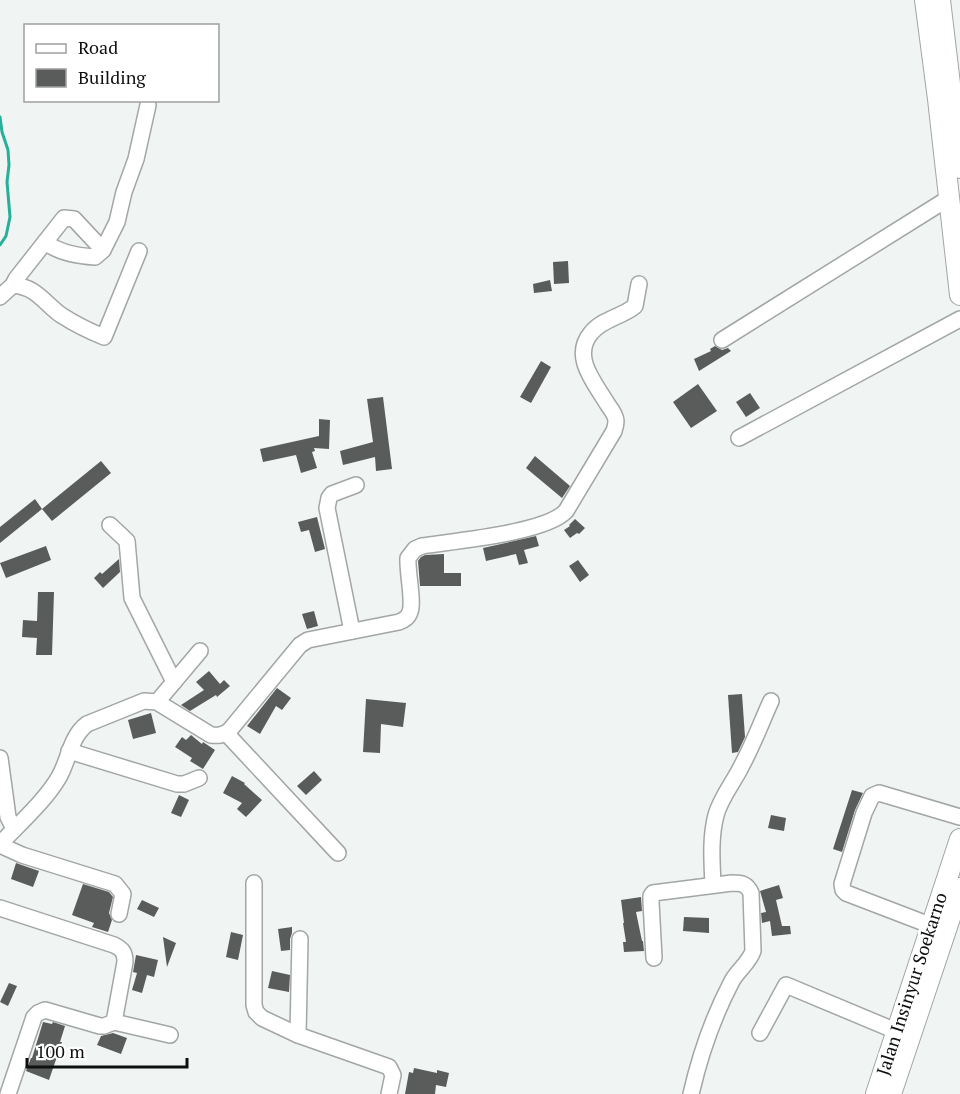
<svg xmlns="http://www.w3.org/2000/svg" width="960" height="1094" font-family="'PT Serif',serif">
<rect width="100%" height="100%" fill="#f0f5f4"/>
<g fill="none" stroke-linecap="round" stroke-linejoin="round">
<!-- stream -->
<polyline stroke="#27af99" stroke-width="3" points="0,117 2,132 8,150 9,165 7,182 10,217 6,236 0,245"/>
</g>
<!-- building -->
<g fill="#595c5b">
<polygon points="568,261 569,283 554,284 553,262"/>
<polygon points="550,280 552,291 534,293 533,284"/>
<polygon points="715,346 722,350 728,348 731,351 699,371 694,359 711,351 710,349"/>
<polygon points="541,361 551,367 531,403 520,397"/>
<polygon points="698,384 717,411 691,428 673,402"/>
<polygon points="750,393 760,408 746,417 736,402"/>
<polygon points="383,397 392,469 376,471 375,457 343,465 340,451 373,442 367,399"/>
<polygon points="319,419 330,420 329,449 314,448 315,451 312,452 317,468 301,473 296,455 263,462 260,449 319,436"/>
<polygon points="535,456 570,486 562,498 526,468"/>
<polygon points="101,461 111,473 52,521 42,509"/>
<polygon points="35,499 42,509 0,543 0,527"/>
<polygon points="317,517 325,549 315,552 309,530 301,532 298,522"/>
<polygon points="575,519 585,528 579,534 577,533 570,538 564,530 570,526 569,525"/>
<polygon points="536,536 539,546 524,550 528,563 519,565 516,554 486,561 483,548"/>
<polygon points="46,546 51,560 6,578 0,563"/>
<polygon points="444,554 444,573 461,573 461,586 420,586 418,561 421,557 425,555"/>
<polygon points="119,559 120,572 103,588 94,578 100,572 102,574"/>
<polygon points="578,560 589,575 580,582 569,566"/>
<polygon points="38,592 54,592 52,655 36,655 37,638 22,637 23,620 37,621"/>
<polygon points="314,611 318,626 307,629 302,614"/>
<polygon points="209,671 220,684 224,680 230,686 217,697 216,695 190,711 181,705 204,690 196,682"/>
<polygon points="277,688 291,698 282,710 276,706 260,734 247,726"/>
<polygon points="742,694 745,737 738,752 732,753 728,695"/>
<polygon points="366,699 406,703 403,727 381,724 380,753 363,752"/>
<polygon points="151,713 156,733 133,739 128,720"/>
<polygon points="191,735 202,744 203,742 215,750 203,769 190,761 192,758 175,747 182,737 186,740"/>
<polygon points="314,771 322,780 306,795 297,786"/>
<polygon points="232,776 245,783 244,784 262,800 246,817 237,809 242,803 223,793"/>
<polygon points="852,790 863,793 855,810 842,852 833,849"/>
<polygon points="179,795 189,800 181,817 171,813"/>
<polygon points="771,815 786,818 784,831 768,828"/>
<polygon points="16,863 39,871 33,887 11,879"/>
<polygon points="83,884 109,892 113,897 109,913 112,920 108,932 92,927 94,923 72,915"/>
<polygon points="779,885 783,898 776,900 782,926 790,926 791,934 772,936 770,921 762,923 761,913 766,912 760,891"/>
<polygon points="641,897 642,911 636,912 642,941 643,941 644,951 624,952 623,942 626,942 623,923 624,923 621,900"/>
<polygon points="142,900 159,908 154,917 137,909"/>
<polygon points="684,917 709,918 709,933 683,931"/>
<polygon points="292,927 292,933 290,939 290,950 281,951 278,929"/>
<polygon points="231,932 243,935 238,960 226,957"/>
<polygon points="163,937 176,943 167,967"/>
<polygon points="136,955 158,960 154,977 147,975 142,993 132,990 137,973 133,972"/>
<polygon points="272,971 290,975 289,992 268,988"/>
<polygon points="9,983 17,986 8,1006 0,1002"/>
<polygon points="43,1022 52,1024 53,1022 65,1026 60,1042 62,1042 49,1080 26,1071 31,1058 32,1058"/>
<polygon points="113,1033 127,1038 121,1054 97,1045 101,1036"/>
<polygon points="414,1068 437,1073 437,1070 449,1073 446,1087 436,1085 435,1094 405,1094 409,1072 413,1073"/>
</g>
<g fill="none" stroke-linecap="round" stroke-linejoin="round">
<defs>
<g id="minor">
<path d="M45,242c14,11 32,14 50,15l8,-7"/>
<polyline points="13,285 16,279 64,218 74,219 103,250 117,222 124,192 136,159 148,105"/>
<path d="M0,297l13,-12c24,2 31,18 48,30 14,9 28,16 43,22l35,-86"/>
<polyline points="722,340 949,198"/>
<polyline points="739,438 960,319"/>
<polyline points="110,525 127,541 132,598 174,682"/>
<polyline points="352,631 327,508 329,498 332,494 356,485"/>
<polyline points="157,702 200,651"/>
<polyline points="226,733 338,853"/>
<polyline points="69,751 177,784 184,784 199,778"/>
<polyline points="0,758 8,817 14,829"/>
<path d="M0,844c18,-19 46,-44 59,-67 10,-17 11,-40 28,-53l57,-23 13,1 54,33c8,1 12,0 18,-4l71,-86 8,-5 91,-18c5,-2 9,-4 11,-10 4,-11 -3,-40 -2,-54l7,-9 7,-3c32,-5 124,-13 144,-35l48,-80c1,-3 2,-7 2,-10 0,-5 -5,-12 -8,-16 -13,-22 -37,-48 -17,-72 11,-14 31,-16 44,-27l4,-22"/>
<polyline points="0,845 22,855 115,884 123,894 119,914"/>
<polyline points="254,883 254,1005 256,1012 262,1018 298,1035 389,1067 393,1075 389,1094"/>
<path d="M713,885c-1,-23 -3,-47 3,-70 5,-18 18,-33 26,-50 11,-20 19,-42 29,-64"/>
<path d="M0,908l114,37c8,4 11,7 11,17l-11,60 -10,4h-4l-55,-16 -7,3 -4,4 -26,77"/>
<polyline points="940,929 846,893 843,890 842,884 864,813 872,796 879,793 960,817"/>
<path d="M654,958l-3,-56v-6l2,-3 79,-10c10,0 15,1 19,10l2,58c-4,12 -15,19 -21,30 -19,36 -32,74 -41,113"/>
<polyline points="114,1022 170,1035"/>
<polyline points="760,1033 786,985 896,1031"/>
<polyline points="298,1035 300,939"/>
</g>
<g id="major">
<polyline points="925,0 938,99 960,295"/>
<polyline points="940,0 960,168"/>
<polyline points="876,1094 960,839"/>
<polyline points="891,1094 960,888"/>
</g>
</defs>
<!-- minor casing -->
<use href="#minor" stroke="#a2a6a4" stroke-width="18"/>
<!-- major casing -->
<use href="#major" stroke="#a2a6a4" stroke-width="22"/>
<!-- minor -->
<use href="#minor" stroke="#fff" stroke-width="15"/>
<!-- major -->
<use href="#major" stroke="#fff" stroke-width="20"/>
</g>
<g text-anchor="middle" stroke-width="6" stroke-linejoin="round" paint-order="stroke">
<!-- street labels -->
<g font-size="18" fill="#0e0f0f" stroke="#fff">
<text transform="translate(912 984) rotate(-72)" y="6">Jalan Insinyur Soekarno</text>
</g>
</g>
<!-- legend -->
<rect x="24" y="24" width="195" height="78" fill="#ffffff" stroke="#9f9f9f" stroke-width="1.5"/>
<rect x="36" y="44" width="30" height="9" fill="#ffffff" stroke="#9f9f9f" stroke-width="1.5"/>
<text x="78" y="54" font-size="18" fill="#0e0f0f">Road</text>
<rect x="36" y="69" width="30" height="18" fill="#595c5b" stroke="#9f9f9f" stroke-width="1.5"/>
<text x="78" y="84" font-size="18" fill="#0e0f0f">Building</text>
<!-- scale -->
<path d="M27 1058v9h160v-9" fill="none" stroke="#0e0f0f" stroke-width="3"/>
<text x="36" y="1058" font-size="18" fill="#0e0f0f" stroke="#ffffff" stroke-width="4.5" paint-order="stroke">100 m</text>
</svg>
